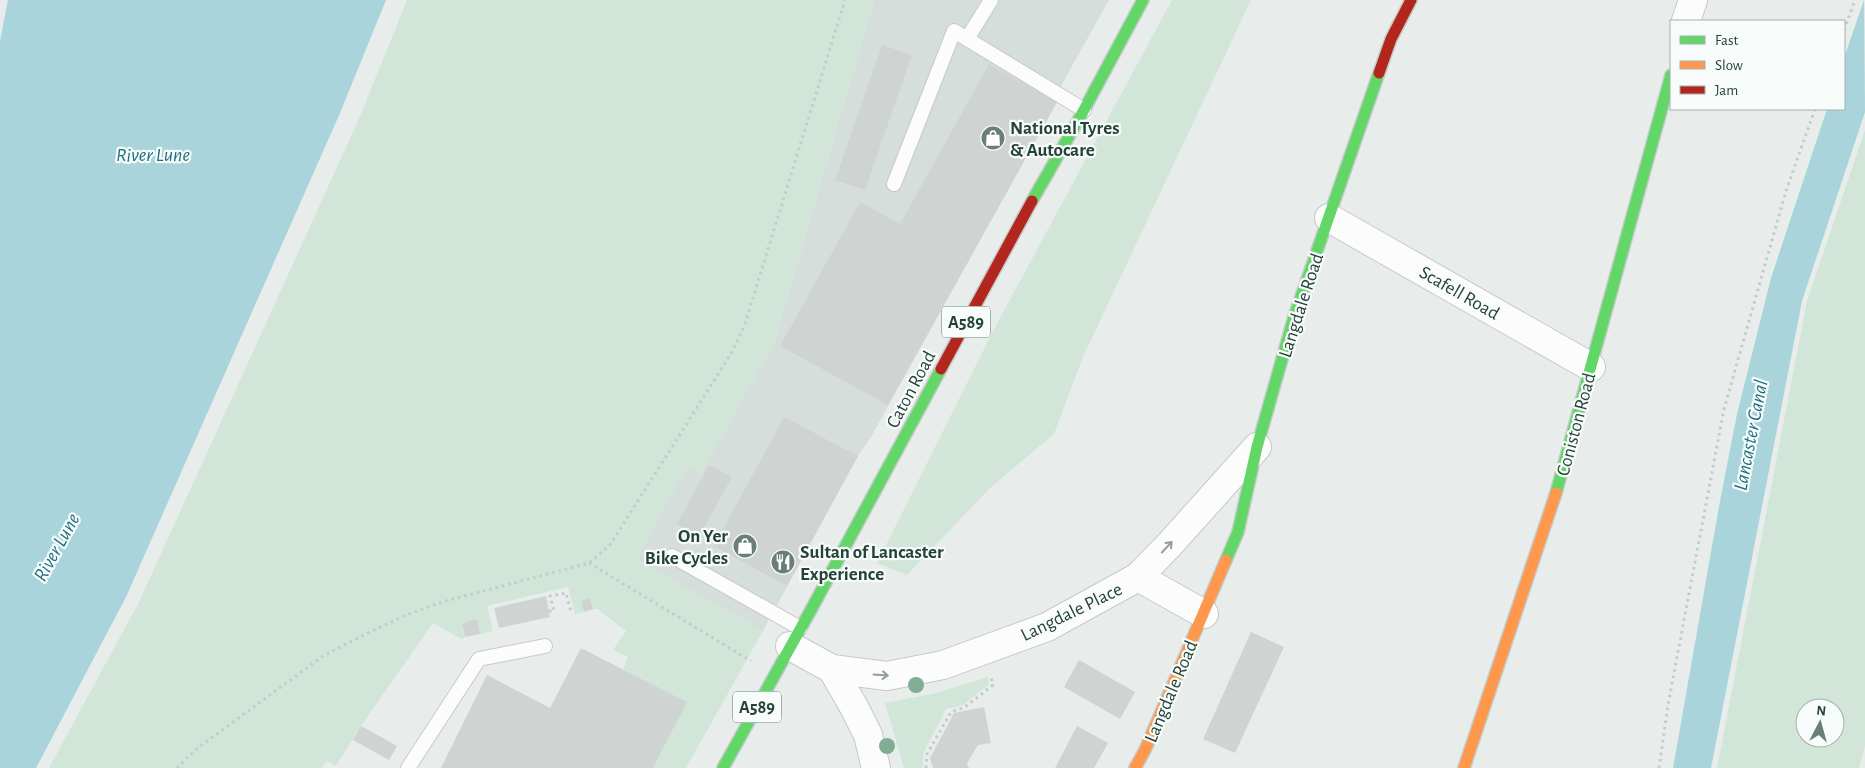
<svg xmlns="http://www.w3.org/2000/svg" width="1865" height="768" font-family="'Alegreya Sans',sans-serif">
<rect width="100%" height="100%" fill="#e8edeb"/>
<!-- built -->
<polygon fill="#d6dedb" points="874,0 1109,0 1057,93 1057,102 871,437 858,456 763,631 636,560 687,466 700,474 774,343"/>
<!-- green -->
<g fill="#d1e6d8" fill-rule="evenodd">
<polygon points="407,0 874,0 774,343 700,474 687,466 636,560 763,631 686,768 653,768 686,702 623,669 628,657 613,650 626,631 597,609 593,609 590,598 581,601 584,612 575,614 568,587 487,606 493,631 480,634 477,620 462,623 465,637 461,639 433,623 361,726 336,766 327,761 321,768 49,768 139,602 358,121"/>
<polygon points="1172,0 1251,0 1083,357 1054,434 990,488 907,575 877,563 993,331"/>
<path d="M1865,130v616l-6,22h-142l90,-467zM1805,708h30v30h-30z"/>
<polygon points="988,677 989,684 963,705 946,709 924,752 922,768 904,768 885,703 936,693"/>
</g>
<!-- water -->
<g fill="#a9d4db">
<polygon points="8,0 386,0 340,113 126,597 36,768 0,768 0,41"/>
<polygon points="1864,0 1865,112 1802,301 1711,768 1673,768 1720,501 1737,414 1771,278 1827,109 1844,109 1844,58"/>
</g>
<!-- building -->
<g fill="#cfd4d2">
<polygon points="882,45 912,55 865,190 835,180"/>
<polygon points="989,64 1057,102 888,405 780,346 860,202 900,224"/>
<polygon points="784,417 858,456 787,586 714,546"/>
<polygon points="709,465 732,477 699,537 677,524"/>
<polygon points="546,596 550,617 499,628 494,608"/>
<polygon points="590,598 593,609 584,612 581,601"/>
<polygon points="477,619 480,634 465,637 462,623"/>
<polygon points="1251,632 1284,647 1235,753 1203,739"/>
<polygon points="581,648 687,702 653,768 441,768 487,675 550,708"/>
<polygon points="1079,660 1135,692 1120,719 1064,687"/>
<polygon points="984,707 991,743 978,745 967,763 969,768 933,768 930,758 954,713"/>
<polygon points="361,726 397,746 389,760 353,740"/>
<polygon points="1077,726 1108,743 1094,768 1055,768"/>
</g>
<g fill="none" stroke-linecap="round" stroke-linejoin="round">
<defs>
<g id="lane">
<polyline points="967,39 991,0"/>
<polyline points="894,184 954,31 1084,110"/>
<polyline points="672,556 800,628"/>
<polyline points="408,768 479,659 545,646"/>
</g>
<g id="street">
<polyline points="1686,21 1693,0"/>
<polyline points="1329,218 1591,367"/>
<polyline points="1138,577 1204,614"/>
<polyline points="790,646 832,669 887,676 943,665 1047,627 1138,577 1170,544 1257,447"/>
<polyline points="832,669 854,707 868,735 876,768"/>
</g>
<g id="fast">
<polyline points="1032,201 1084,110 1143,0"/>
<polyline points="1556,493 1671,75"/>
<polyline points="1226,560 1238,532 1257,447 1294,317 1379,73"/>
<polyline points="723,768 812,608 941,369"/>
</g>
<g id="slow">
<polyline points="1135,768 1145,750 1226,560"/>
<polyline points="1464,768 1556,493"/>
</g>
<g id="jam">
<polyline points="1379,73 1391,39 1411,0"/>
<polyline points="941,369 1032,201"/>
</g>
</defs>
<!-- lane casing -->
<use href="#lane" stroke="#c5cac8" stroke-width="16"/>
<!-- street casing -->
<use href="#street" stroke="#c5cac8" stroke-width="30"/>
<!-- fast casing -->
<use href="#fast" stroke="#c3cbc8" stroke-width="14"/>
<!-- slow casing -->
<use href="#slow" stroke="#c3cbc8" stroke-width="14"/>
<!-- jam casing -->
<use href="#jam" stroke="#c3cbc8" stroke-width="14"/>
<!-- path -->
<g stroke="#c3ccca" stroke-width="3" stroke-dasharray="2.5 4" stroke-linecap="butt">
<polyline points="1844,30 1855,0"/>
<polyline points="589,563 751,661"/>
<polyline points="549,611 554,611 550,596 566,593 571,612"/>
<polyline points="177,768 195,750 323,656 364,635 406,615 442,602 589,563 610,545 732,352 744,327 845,0"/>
<polyline points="926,768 927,754 951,712 965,707 993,685 991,677"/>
<polyline points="1659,768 1668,705 1724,409 1786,191 1815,109"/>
</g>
<!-- lane -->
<use href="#lane" stroke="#fcfcfc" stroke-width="14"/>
<!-- street -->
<use href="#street" stroke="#fcfcfc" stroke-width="28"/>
<!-- fast -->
<use href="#fast" stroke="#63d668" stroke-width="11"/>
<!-- slow -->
<use href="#slow" stroke="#ff974d" stroke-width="11"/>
<!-- jam -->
<use href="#jam" stroke="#b3261e" stroke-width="11"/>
</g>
<!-- trees -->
<g fill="#81ae93">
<circle cx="916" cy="685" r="8"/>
<circle cx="887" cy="746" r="8"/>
</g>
<!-- one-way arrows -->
<defs><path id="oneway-shaft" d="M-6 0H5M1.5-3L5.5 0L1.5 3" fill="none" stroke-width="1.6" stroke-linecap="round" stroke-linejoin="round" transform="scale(1.25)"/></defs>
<g stroke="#909f9b">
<use href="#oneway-shaft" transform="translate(1167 547) rotate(-47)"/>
<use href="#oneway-shaft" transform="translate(881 675) rotate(4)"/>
</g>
<!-- icons -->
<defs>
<symbol id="shop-disc" viewBox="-11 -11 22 22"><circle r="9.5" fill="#697e78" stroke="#f7fbf9"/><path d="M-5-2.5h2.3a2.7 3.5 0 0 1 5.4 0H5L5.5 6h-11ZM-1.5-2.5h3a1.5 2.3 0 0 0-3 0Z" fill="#fff"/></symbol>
<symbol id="restaurant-disc" viewBox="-11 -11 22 22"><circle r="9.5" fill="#697e78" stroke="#f7fbf9"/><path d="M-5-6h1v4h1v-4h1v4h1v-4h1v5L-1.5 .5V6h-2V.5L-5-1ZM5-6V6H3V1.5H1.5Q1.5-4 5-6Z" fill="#fff"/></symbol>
</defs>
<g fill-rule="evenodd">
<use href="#shop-disc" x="979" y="124" width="28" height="28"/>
<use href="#shop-disc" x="731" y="532" width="28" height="28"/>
<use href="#restaurant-disc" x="769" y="548" width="28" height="28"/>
</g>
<g text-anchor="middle" stroke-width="4.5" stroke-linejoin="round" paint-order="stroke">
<!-- shield labels -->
<g fill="#f7fbf9" stroke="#637a73" stroke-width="1">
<rect x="942" y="306.5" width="48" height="31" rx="4"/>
<rect x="733" y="691.5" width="48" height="31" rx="4"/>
</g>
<g font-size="18" font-weight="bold" fill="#24423a">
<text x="966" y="328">A589</text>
<text x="757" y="713">A589</text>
</g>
<!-- poi labels -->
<g font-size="19" font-weight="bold" fill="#24423a" stroke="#f7fbf9" text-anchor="start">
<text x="1010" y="134">National Tyres<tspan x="1010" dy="22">&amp; Autocare</tspan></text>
<text x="728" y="542" text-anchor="end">On Yer<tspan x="728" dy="22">Bike Cycles</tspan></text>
<text x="800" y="558">Sultan of Lancaster<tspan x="800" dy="22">Experience</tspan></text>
</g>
<!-- street labels -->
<g font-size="19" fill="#24423a" stroke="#f7fbf9">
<text transform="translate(1460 292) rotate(30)" y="7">Scafell Road</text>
<text transform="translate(1300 305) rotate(-72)" y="7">Langdale Road</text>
<text transform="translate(910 389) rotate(-62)" y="7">Caton Road</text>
<text transform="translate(1575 424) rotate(-75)" y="7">Coniston Road</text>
<text transform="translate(1071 611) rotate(-26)" y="7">Langdale Place</text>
<text transform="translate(1170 691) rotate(-67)" y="7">Langdale Road</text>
</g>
<!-- water labels -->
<g font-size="20" font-style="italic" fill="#1c6f80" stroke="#f7fbf9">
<text x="153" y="161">River Lune</text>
<text transform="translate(1750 435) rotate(-79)" y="7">Lancaster Canal</text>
<text transform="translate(56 547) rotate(-61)" y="7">River Lune</text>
</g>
</g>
<!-- legend -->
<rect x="1670" y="20" width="175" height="90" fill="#f7fbf9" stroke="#a3b1ad"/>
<rect x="1680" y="36" width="25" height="8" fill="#63d668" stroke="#a3b1ad"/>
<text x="1715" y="45" font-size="15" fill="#24423a">Fast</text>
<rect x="1680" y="61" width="25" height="8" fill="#ff974d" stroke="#a3b1ad"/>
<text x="1715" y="70" font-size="15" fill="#24423a">Slow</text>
<rect x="1680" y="86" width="25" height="8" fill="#b3261e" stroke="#a3b1ad"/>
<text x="1715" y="95" font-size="15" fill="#24423a">Jam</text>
<!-- north arrow -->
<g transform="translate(1820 723) rotate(6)"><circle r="24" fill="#f7fbf9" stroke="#a3b1ad"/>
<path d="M0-4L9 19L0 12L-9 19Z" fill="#697e78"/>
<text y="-8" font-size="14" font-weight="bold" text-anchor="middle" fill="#24423a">N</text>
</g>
</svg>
